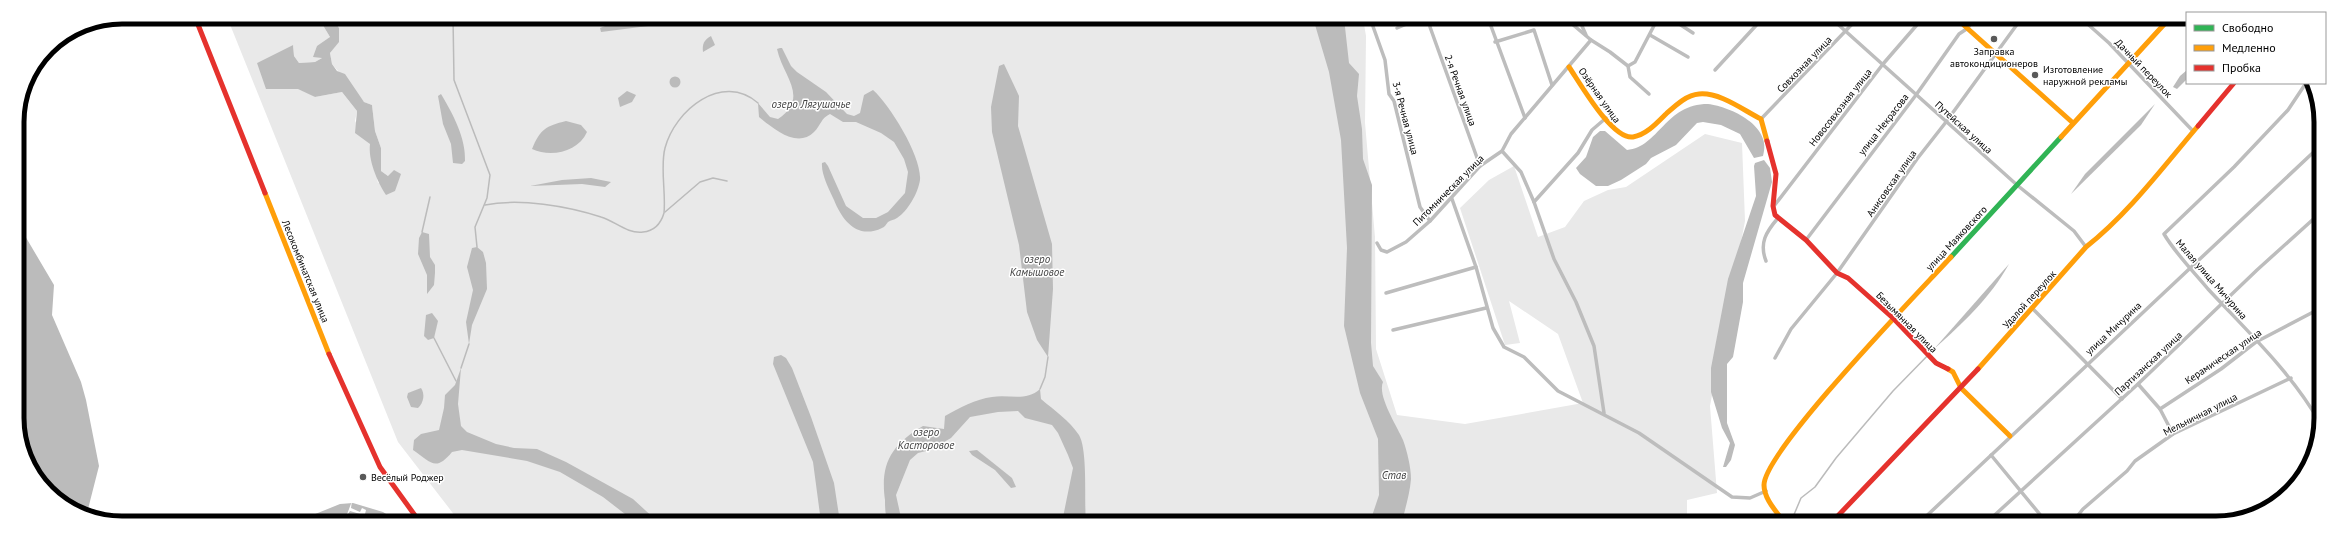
<svg xmlns="http://www.w3.org/2000/svg" width="2338" height="540" font-family="'PT Sans',sans-serif">
<rect width="100%" height="100%" fill="#fff"/>
<!-- green -->
<polygon fill="#e9e9e9" points="227,17 318,17 330,37 321,57 322,58 315,62 299,63 294,56 293,45 257,63 315,97 342,92 357,111 355,121 370,144 378,183 388,176 381,171 381,148 375,131 372,105 364,102 332,64 330,53 339,41 339,28 332,17 1363,18 1366,36 1365,123 1375,237 1376,349 1397,415 1465,424 1583,403 1558,334 1509,301 1520,343 1505,345 1460,208 1489,180 1514,166 1538,237 1565,227 1584,201 1608,190 1626,187 1705,134 1742,143 1745,221 1710,406 1717,493 1687,500 1687,522 459,521 398,442"/>
<!-- water -->
<g fill="#bbb">
<path d="M318,17h14l7,11v14l-9,11 2,11 5,7 8,3 19,28 8,3 3,26 6,17v23l7,5 6,-6 7,4 -6,17 -9,4c-9,-14 -18,-35 -16,-51l-15,-11 2,-22 -15,-19 -27,5 -17,-8h-32l-9,-26 36,-18 1,11 5,7 16,-1 7,-4 -9,-1 4,-11 13,-9z"/>
<polygon points="609,17 671,18 664,24 601,32 600,28 605,26"/>
<path d="M1313,18h31l5,45 10,11 -2,22 5,33 1,30 9,26 -1,158 2,23 10,16c-6,14 14,44 20,58 4,11 8,27 8,39 -1,14 -6,30 -9,43h-32l9,-27 -1,-56 -18,-46 -16,-67 3,-78 -6,-108 -12,-68z"/>
<path d="M711,36l4,9 -12,7c-1,-8 1,-12 8,-16z"/>
<path d="M780,48h2l9,18 6,6 29,20 21,22 7,2 6,-3 4,-18 9,-5c17,15 49,67 47,90 -2,13 -12,31 -23,38 -3,2 -6,2 -9,4 -2,2 -3,5 -6,6 -25,12 -40,-8 -48,-28 -5,-11 -13,-26 -12,-37l3,-1 3,4 18,40 17,12h13l12,-6 17,-19 3,-21 -4,-13 -10,-17 -13,-9 -25,-11h-13l-13,-8c-9,4 -9,11 -16,18 -17,17 -41,-4 -55,-15l-1,-14 12,14 8,2c32,-22 5,-42 -1,-70z"/>
<polygon points="1004,64 1019,96 1018,126 1052,244 1053,289 1048,357 1037,340 1027,312 1019,245 992,132 991,107 999,66"/>
<polygon points="2187,70 2186,80 2177,89 2173,87 2180,76"/>
<circle cx="675" cy="82" r="5.5"/>
<polygon points="627,91 636,95 632,102 620,107 618,98"/>
<path d="M441,94c12,20 25,44 24,67l-3,3 -9,-1 -2,-19 -8,-20 -5,-28z"/>
<path d="M1708,104c23,3 65,22 55,52l-9,2 -14,-24 -19,-9 -18,-3 -6,1 -21,22 -25,13 -5,6 -25,16 -13,6h-12l-16,-12 -4,-6 10,-11 7,-20 7,-6h5l22,19c32,-3 38,-46 81,-46z"/>
<polygon points="2155,104 2141,125 2071,194 2085,174"/>
<path d="M566,121l15,4 6,7c-9,20 -36,26 -55,17 8,-20 14,-23 34,-28z"/>
<polygon points="1764,160 1770,168 1772,182 1743,283 1743,302 1733,357 1727,364 1727,423 1735,445 1731,460 1726,467 1723,467 1730,443 1722,428 1711,392 1711,368 1728,279 1756,196 1754,166 1755,163"/>
<polygon points="591,178 611,182 605,187 582,184 530,186 562,180"/>
<polygon points="18,224 54,285 52,315 81,382 86,400 99,466 87,513 48,492 19,438"/>
<polygon points="422,232 429,234 430,257 435,265 435,273 434,285 427,294 427,275 418,254 419,238"/>
<polygon points="477,247 483,252 486,263 487,289 472,325 469,344 466,322 473,290 467,267 472,248"/>
<path d="M2009,264c-18,33 -47,60 -75,85z"/>
<polygon points="432,313 438,321 434,338 428,340 424,336 426,315"/>
<polygon points="781,355 786,358 792,368 811,417 834,483 840,522 821,522 813,462 773,364 774,357"/>
<path d="M461,368l-3,36 3,22 6,6 29,12 18,4 23,1 29,13 67,37 24,22h-23l-31,-24 -43,-25 -33,-11 -65,-11 -10,2c-17,21 -22,9 -39,-2l1,-10 7,-6 18,-4 5,-22 1,-13 10,-10z"/>
<path d="M421,388c4,6 3,14 -3,20l-7,-1 -4,-10 1,-4z"/>
<path d="M1040,389l1,10c14,12 28,21 38,36 9,15 5,67 7,87h-24l11,-54 -5,-13 -10,-22 -6,-8 -27,-7 -7,-7 -20,1 -28,5 -19,21 -21,12 -12,3 -8,7 -14,35 6,27h-14c-3,-7 -3,-15 -3,-22 -5,-36 6,-55 38,-74l21,3 1,-13c14,-8 31,-17 47,-19 17,-3 34,5 48,-8z"/>
<polygon points="977,450 1012,478 1016,487 1011,488 995,470 972,455 969,451"/>
<polygon points="353,503 383,512 397,521 298,521 340,504"/>
</g>
<!-- pier -->
<polygon fill="#fff" points="352,501 351,508 360,512 362,508 366,510 365,514 377,520 365,516 362,521 358,521 360,514 350,511 346,517"/>
<g fill="none" stroke-linecap="round" stroke-linejoin="round">
<!-- stream -->
<g stroke="#bbb" stroke-width="1.5">
<polyline points="453,17 454,80 490,175 487,198 475,227 477,247"/>
<path d="M485,205c35,-7 82,1 116,12 14,4 26,17 42,15 12,-1 18,-9 21,-19 2,-21 -4,-46 1,-65 10,-38 57,-76 93,-45"/>
<polyline points="665,212 700,182 713,178 727,181"/>
<polyline points="422,232 430,197"/>
<polyline points="434,338 456,381"/>
<polyline points="461,368 469,344"/>
<polyline points="1040,389 1045,377 1048,357"/>
<polyline points="1793,517 1801,498 1815,487 1836,458 1893,391 1934,349"/>
</g>
<!-- street -->
<g stroke="#bdbdbd" stroke-width="3.5">
<polyline points="1370,18 1385,60 1389,94 1394,101 1420,207 1430,221"/>
<polyline points="1430,18 1430,27 1480,166"/>
<polyline points="1488,18 1525,118"/>
<polyline points="1565,18 1591,40 1610,52 1628,66 1630,77 1649,94"/>
<polyline points="1584,18 1582,26 1586,35"/>
<polyline points="1670,18 1693,33"/>
<polyline points="1832,19 2017,185 2074,231 2086,247"/>
<polyline points="2082,19 2109,43 2192,130"/>
<polyline points="1397,28 1421,18"/>
<polyline points="1650,35 1688,57"/>
<polyline points="1495,42 1534,30 1552,85"/>
<polyline points="1628,66 1635,62 1658,18"/>
<polyline points="1715,70 1762,19"/>
<path d="M2306,83l-18,27 -54,57 -70,67c11,19 30,38 44,55 39,42 82,82 111,132"/>
<polyline points="1761,119 1857,19"/>
<polyline points="1502,151 1521,172 1534,202 1578,153 1592,130 1606,118"/>
<polyline points="1452,199 1476,267 1493,328 1504,347 1524,357 1558,391 1639,433 1732,497 1750,498 1766,491"/>
<polyline points="1534,202 1554,259 1576,302 1594,346 1604,413"/>
<polyline points="1774,206 1883,64 1922,19"/>
<polyline points="1806,240 1916,95 1959,34 1968,28 1973,19"/>
<polyline points="1377,243 1381,250 1387,252 1406,242 1430,221 1480,166 1502,151 1511,134 1591,40"/>
<path d="M1766,261c-7,-18 0,-29 12,-43"/>
<polyline points="1386,293 1476,267"/>
<polyline points="2033,309 2122,399"/>
<polyline points="1393,330 1486,308"/>
<polyline points="1775,358 1791,329 1837,273 1917,159 1946,122 2021,19"/>
<polyline points="2138,384 2160,409 2173,434"/>
<polyline points="2160,409 2221,369 2256,342 2319,309"/>
<polyline points="1991,455 2047,523"/>
<polyline points="1919,523 2319,147"/>
<polyline points="1986,523 2138,384 2257,270 2319,214"/>
<polyline points="2072,523 2083,509 2127,471 2135,461 2173,434 2291,378"/>
</g>
<!-- fast -->
<polyline stroke="#30b455" stroke-width="5" points="1951,257 2061,137"/>
<!-- slow -->
<g stroke="#ff9f0a" stroke-width="5">
<polyline points="1957,19 2073,123"/>
<path d="M1569,67c11,16 43,73 64,70 13,-2 24,-14 33,-23 9,-8 20,-19 33,-20 21,-2 44,16 62,25l6,22"/>
<polyline points="2061,137 2169,19"/>
<polyline points="265,193 329,354"/>
<polyline points="1948,369 1953,372 1961,388 2010,436"/>
<path d="M1978,369l108,-122c43,-34 77,-80 112,-121"/>
<path d="M1784,522c-8,-11 -20,-23 -20,-37 0,-34 156,-194 187,-228"/>
</g>
<!-- jam -->
<g stroke="#e5322d" stroke-width="5">
<polyline points="195,17 265,193"/>
<polyline points="2198,126 2234,83"/>
<polyline points="1767,141 1776,174 1773,206 1775,215 1806,240 1837,273 1848,278 1894,319 1936,363 1948,369"/>
<polyline points="329,354 380,467 419,521"/>
<polyline points="1832,522 1978,369"/>
</g>
</g>
<!-- markers -->
<g fill="#595959" stroke="#fff" stroke-width="1.5">
<circle cx="1994" cy="39" r="4"/>
<circle cx="2035" cy="75" r="4"/>
<circle cx="363" cy="477" r="4"/>
</g>
<g text-anchor="middle" stroke-width="3" stroke-linejoin="round" paint-order="stroke">
<!-- poi labels -->
<g font-size="10" fill="#000" stroke="#fff" text-anchor="start">
<text x="1994" y="55" text-anchor="middle">Заправка<tspan x="1994" dy="12">автокондиционеров</tspan></text>
<text x="2043" y="73">Изготовление<tspan x="2043" dy="12">наружной рекламы</tspan></text>
<text x="371" y="481">Весёлый Роджер</text>
</g>
<!-- street labels -->
<g font-size="10" fill="#000" stroke="#fff">
<text transform="translate(1804 64) rotate(-46)" y="4">Совхозная улица</text>
<text transform="translate(2144 68) rotate(46)" y="4">Дачный переулок</text>
<text transform="translate(1461 90) rotate(70)" y="4">2-я Речная улица</text>
<text transform="translate(1600 95) rotate(55)" y="4">Озёрная улица</text>
<text transform="translate(1840 107) rotate(-52)" y="4">Новосовхозная улица</text>
<text transform="translate(1406 118) rotate(75)" y="4">3-я Речная улица</text>
<text transform="translate(1883 124) rotate(-52)" y="4">улица Некрасова</text>
<text transform="translate(1964 127) rotate(42)" y="4">Путейская улица</text>
<text transform="translate(1891 183) rotate(-55)" y="4">Анисовская улица</text>
<text transform="translate(1448 190) rotate(-45)" y="4">Питомническая улица</text>
<text transform="translate(1956 238) rotate(-47)" y="4">улица Маяковского</text>
<text transform="translate(306 271) rotate(68)" y="4">Лесокомбинатская улица</text>
<text transform="translate(2212 279) rotate(49)" y="4">Малая улица Мичурина</text>
<text transform="translate(2029 299) rotate(-48)" y="4">Удалой переулок</text>
<text transform="translate(1907 322) rotate(45)" y="4">Безымянная улица</text>
<text transform="translate(2113 328) rotate(-43)" y="4">улица Мичурина</text>
<text transform="translate(2223 356) rotate(-34)" y="4">Керамическая улица</text>
<text transform="translate(2148 363) rotate(-43)" y="4">Партизанская улица</text>
<text transform="translate(2200 414) rotate(-27)" y="4">Мельничная улица</text>
</g>
<!-- water labels -->
<g font-size="11" font-style="italic" fill="#3f3f3f" stroke="#fff">
<text x="811" y="108">озеро Лягушачье</text>
<text x="1037" y="263">озеро<tspan x="1037" dy="13">Камышовое</tspan></text>
<text x="926" y="436">озеро<tspan x="926" dy="13">Касторовое</tspan></text>
<text x="1394" y="479">Став</text>
</g>
</g>
<!-- crop -->
<path d="M0 0H2338V540H0ZM122 24H2216A98 98 0 0 1 2314 122V418A98 98 0 0 1 2216 516H122A98 98 0 0 1 24 418V122A98 98 0 0 1 122 24Z" fill="#fff" fill-rule="evenodd"/>
<path fill="none" stroke="#000" stroke-width="5" d="M122 24H2216A98 98 0 0 1 2314 122V418A98 98 0 0 1 2216 516H122A98 98 0 0 1 24 418V122A98 98 0 0 1 122 24Z"/>
<!-- legend -->
<rect x="2186" y="12" width="140" height="72" fill="#ffffff" stroke="#999999"/>
<rect x="2194" y="25" width="20" height="6" fill="#30b455" stroke="#999999"/>
<text x="2222" y="32" font-size="12" fill="#000000">Свободно</text>
<rect x="2194" y="45" width="20" height="6" fill="#ff9f0a" stroke="#999999"/>
<text x="2222" y="52" font-size="12" fill="#000000">Медленно</text>
<rect x="2194" y="65" width="20" height="6" fill="#e5322d" stroke="#999999"/>
<text x="2222" y="72" font-size="12" fill="#000000">Пробка</text>
</svg>
